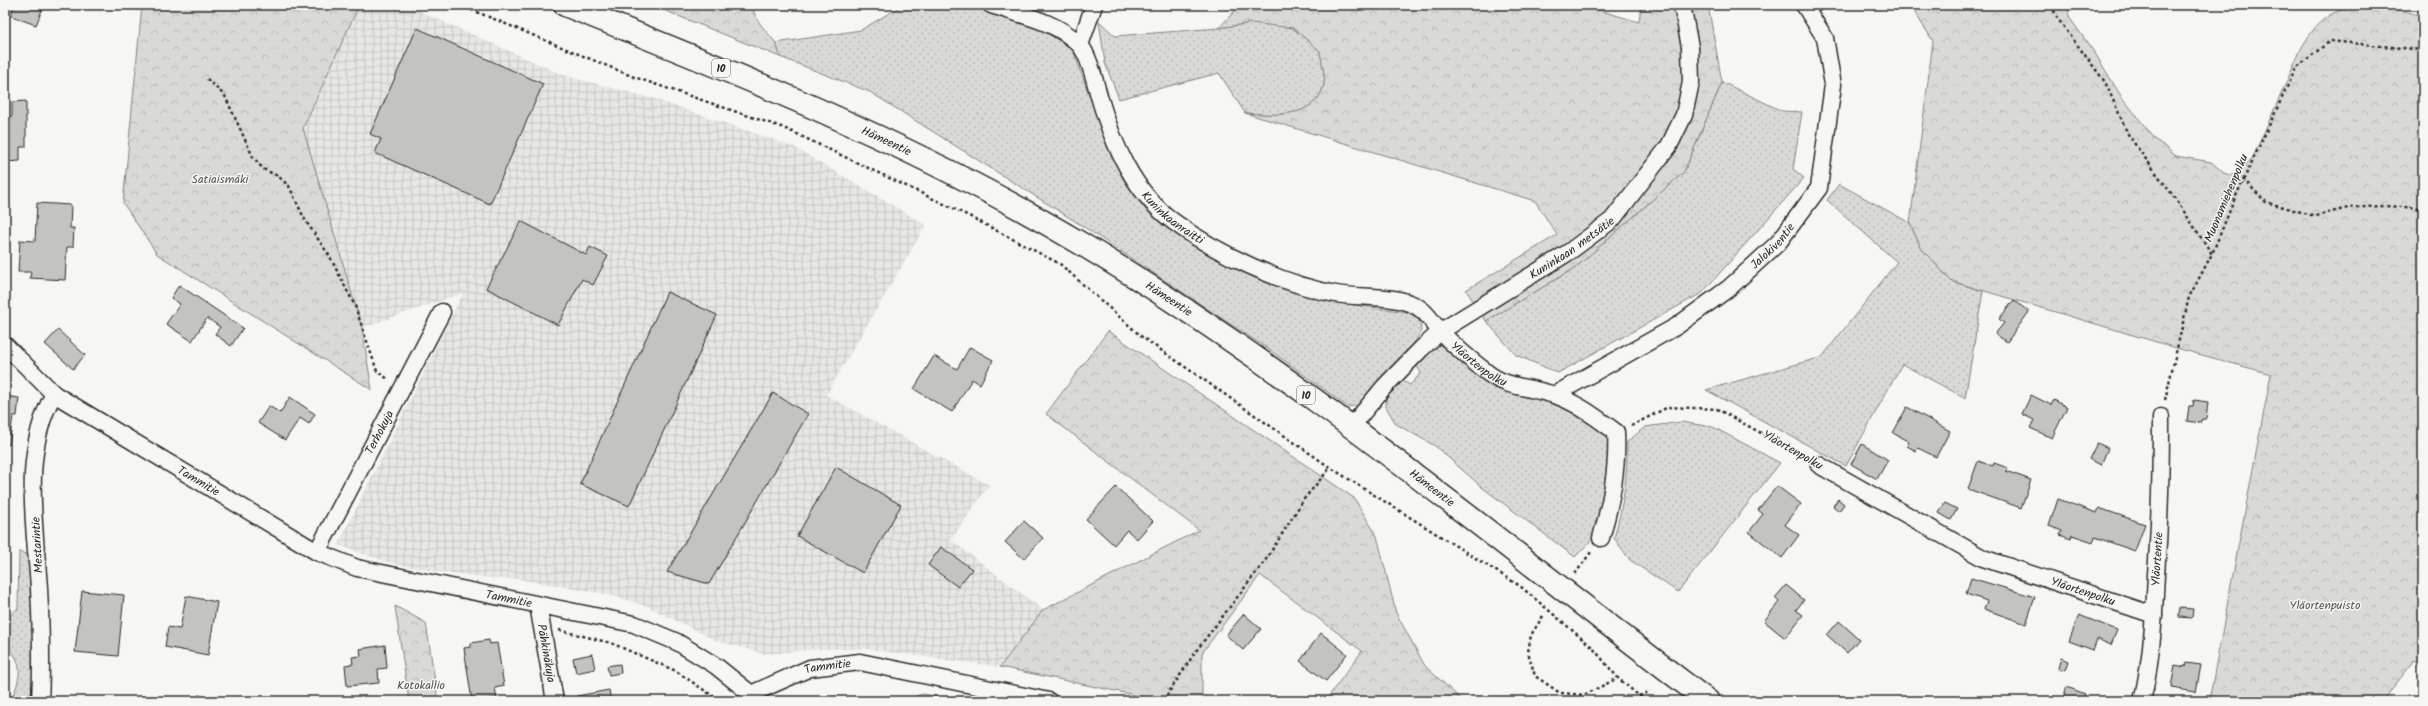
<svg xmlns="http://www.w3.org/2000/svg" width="2428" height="706" font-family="Kalam,sans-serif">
<defs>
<pattern id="industrial-grid" width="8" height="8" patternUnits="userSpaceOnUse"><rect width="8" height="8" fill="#e7e7e3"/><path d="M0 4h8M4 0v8" fill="none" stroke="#c6c6c3"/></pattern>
<pattern id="grass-dots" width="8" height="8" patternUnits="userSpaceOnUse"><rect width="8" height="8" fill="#d9d9d5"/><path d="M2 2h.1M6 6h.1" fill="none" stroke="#babab7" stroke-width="1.8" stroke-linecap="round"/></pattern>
<pattern id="forest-crowns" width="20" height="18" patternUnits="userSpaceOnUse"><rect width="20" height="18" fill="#d9d9d5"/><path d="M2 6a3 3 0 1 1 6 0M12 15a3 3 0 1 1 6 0" fill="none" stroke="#babab7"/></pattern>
</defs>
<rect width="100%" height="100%" fill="#f6f6f2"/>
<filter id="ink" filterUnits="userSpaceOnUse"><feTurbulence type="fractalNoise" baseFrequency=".025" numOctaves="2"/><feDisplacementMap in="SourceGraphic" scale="8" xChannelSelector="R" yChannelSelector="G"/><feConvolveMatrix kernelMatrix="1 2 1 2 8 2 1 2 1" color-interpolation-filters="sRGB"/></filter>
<g filter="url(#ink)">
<!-- industrial -->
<polygon fill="url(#industrial-grid)" points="359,5 406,5 563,75 658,100 794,147 926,225 826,395 989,485 951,540 1043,610 1000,667 868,649 818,649 765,654 717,641 649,607 611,595 518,579 497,579 426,570 387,562 338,545 463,293 362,328 303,128"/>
<!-- grass -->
<g fill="url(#grass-dots)" stroke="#828280">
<polygon points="903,5 973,5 994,15 1046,32 1073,50 1109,151 1125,182 1145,209 1169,229 1240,271 1331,302 1408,312 1420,321 1421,331 1414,344 1363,404 1348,407 1274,353 1081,225 870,92 780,57 776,43 861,30"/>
<path d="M1099,21l16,15 104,-8 32,-5 25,1 17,4 27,23c1,10 6,25 4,34 -8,35 -52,30 -79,28l-26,-40 -100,26 -14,-36z"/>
<polygon points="1722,82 1782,111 1802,112 1793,169 1804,178 1702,293 1558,373 1516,355 1486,321 1575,268 1684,172"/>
<polygon points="1839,184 1910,223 1921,248 1951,281 1983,291 1965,398 1902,364 1846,466 1706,390 1822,357 1897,262 1827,200"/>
<polygon points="1439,345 1453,353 1471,370 1496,388 1551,399 1592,424 1607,436 1610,445 1608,471 1598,533 1575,557 1483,488 1435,446 1396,424 1386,407 1386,394 1401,380 1410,385 1421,373 1417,366 1423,355"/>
<path d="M1681,422l32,5 67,36 -102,129 -48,-32 -16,-22c9,-32 14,-63 13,-96l18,-15z"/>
<path d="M19,552l11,3 5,56 -3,90h-22c10,-18 16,-42 -5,-54v-27l13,-12z"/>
</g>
<!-- forest -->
<g fill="url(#forest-crowns)" stroke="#828280">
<polygon points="142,5 359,5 303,128 362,328 372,390 157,254 123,203"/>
<path d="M651,5h102c0,15 14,26 22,37 3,4 4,11 5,15z"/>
<path d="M1240,5h341l58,17 2,-17h67l14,77 -38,90 -109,96 -89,53 -20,-31 91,-55 -22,-34 -290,-88c27,2 70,7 79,-28 2,-9 -3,-24 -4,-34l-27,-23 -42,-5 -32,5z"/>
<path d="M1910,5h158l1,12 27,38 25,41 34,43 21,17 35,6 13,11 7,2 14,-9 8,-9 49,-110c20,-35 37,-42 76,-39 16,1 30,3 45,9v650l-8,-7 -33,41h-173l62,-327 -91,-25 -229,-68 -30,-33 -11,-25 23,-182z"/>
<polygon points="1108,331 1354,498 1377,536 1396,613 1425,666 1463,701 1325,701 1362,651 1260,575 1202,653 1202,701 1163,701 1000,667 1043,610 1199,530 1046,414"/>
<polygon points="395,606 426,623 438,701 409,701"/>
<polygon points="923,694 960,701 900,701"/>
</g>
<!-- building -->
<g fill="#c3c3c0" stroke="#2b2b2b">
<polygon points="14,5 44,5 36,25 11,16"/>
<polygon points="417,28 543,84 490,204 375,153 381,139 370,134"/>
<polygon points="26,101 26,147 20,147 20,161 5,162 5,117 12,116 12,102"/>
<polygon points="37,203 71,205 70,228 74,228 73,247 67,247 65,280 30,278 31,272 18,272 20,240 35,241"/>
<polygon points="521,221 586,255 590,247 608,256 593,285 582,279 558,325 486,288"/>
<polygon points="179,285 243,328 231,346 215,334 220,327 207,318 192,341 166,324 180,304 171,298"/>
<polygon points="667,292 717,315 629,506 580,484"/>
<polygon points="2014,300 2029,312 2007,342 1995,334 2004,323 1999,319"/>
<polygon points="58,330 85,355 73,369 45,344"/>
<polygon points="970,347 993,360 980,384 972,379 952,412 914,389 934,356 957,369"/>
<polygon points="773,393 808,414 709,584 667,572"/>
<polygon points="2031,395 2051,405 2054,400 2067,407 2052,438 2030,428 2034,420 2022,414"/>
<polygon points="5,396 19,398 17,416 13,416 9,445 5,444"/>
<polygon points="290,397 315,414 309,424 300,418 285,440 258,423 269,406 280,413"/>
<polygon points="2194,400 2208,402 2206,419 2202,419 2201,423 2187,421 2189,406 2193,406"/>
<polygon points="1907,407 1950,431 1936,457 1918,448 1916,451 1907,446 1909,442 1893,433"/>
<polygon points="2097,443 2108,448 2101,465 2089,459"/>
<polygon points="1862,444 1888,460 1877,479 1851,464"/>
<polygon points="1978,461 1993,466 1994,463 2008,468 2006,471 2031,480 2021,508 1968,489"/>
<polygon points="836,467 901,505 863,573 797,536"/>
<polygon points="1777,486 1801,504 1785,525 1799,535 1782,558 1749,532 1763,514 1758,510"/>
<polygon points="1116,487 1153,521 1137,539 1127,530 1114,545 1086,519"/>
<polygon points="1838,499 1844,504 1839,511 1833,506"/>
<polygon points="2058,499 2097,513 2099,508 2145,524 2135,551 2095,537 2093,542 2072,535 2071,539 2060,535 2062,531 2049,526"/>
<polygon points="1945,503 1957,509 1951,520 1939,513"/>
<polygon points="1024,521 1043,538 1024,559 1005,542"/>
<polygon points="941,547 972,569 958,587 928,565"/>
<polygon points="1971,578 2035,597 2026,624 1984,609 1987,601 1966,594"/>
<polygon points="1786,585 1804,600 1796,610 1803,615 1785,638 1764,621 1779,602 1775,598"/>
<polygon points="82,591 124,595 118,656 75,652"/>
<polygon points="186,596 217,602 208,655 165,647 168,627 180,629"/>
<polygon points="2180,608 2193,609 2192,618 2179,617"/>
<polygon points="1244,614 1261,629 1243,650 1226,635"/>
<polygon points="2079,615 2117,630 2111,645 2097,639 2093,650 2069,641"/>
<polygon points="1839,621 1859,639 1847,653 1827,635"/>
<polygon points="1321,633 1347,654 1326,681 1300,661"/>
<polygon points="489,640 490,644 497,643 504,686 495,688 497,698 472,701 464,648 471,647 471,643"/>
<polygon points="385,645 387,668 378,669 379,683 347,686 345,665 353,664 352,657 361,656 360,649"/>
<polygon points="592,654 595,669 576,673 573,658"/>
<polygon points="2061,658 2068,661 2065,670 2058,668"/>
<polygon points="2186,663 2201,665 2196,692 2171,688 2175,665 2185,667"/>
<polygon points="620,664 621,673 609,675 607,666"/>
<polygon points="2067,687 2085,694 2083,701 2062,701"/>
<polygon points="609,690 611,701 578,701 577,696"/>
<polygon points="198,695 222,701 196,701"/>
</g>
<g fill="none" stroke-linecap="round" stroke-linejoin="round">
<defs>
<g id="street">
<path id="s1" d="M991,5c30,10 65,16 88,39 10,10 16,38 20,52 14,48 34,96 75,126 42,31 110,63 162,72 23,4 55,1 76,10 13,5 19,17 28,27 15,16 32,30 49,43 19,14 43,13 65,21 22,7 43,23 62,37 2,37 -5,71 -15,106"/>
<polyline points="1080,45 1094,5"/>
<path id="s2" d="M5,345l49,49 263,158 40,16 277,56 43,18 39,24 35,28 59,-26 50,-6 189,39"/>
<path id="s3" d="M1554,395l123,-69 52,-38 49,-45 41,-55 14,-103 -8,-47 -21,-33"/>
<path id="s4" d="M1351,427l33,-40 37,-38 20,-18 128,-79 43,-32 57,-74 15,-31 7,-33 -1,-35 -8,-42"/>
<path id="s5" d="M1819,465l164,93 171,57"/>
<path id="s6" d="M317,552l125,-240"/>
<path id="s7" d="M538,605l17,96"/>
<path d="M40,701c2,-38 1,-75 -1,-113 -4,-63 -18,-137 15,-194"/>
<path id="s8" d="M2142,701c10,-42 12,-84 14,-127 4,-52 5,-105 5,-157"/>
</g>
<g id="highway">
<path id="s9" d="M565,5c176,70 353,141 515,238 223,133 421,302 628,458"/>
</g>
</defs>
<!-- street casing -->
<use href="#street" stroke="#2b2b2b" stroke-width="19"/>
<!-- highway casing -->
<use href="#highway" stroke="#2b2b2b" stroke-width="25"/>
<!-- path -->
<g stroke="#2b2b2b" stroke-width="2.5" stroke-dasharray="3 3" stroke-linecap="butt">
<polyline points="460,5 634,77 784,128 967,215 1060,264 1142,337 1331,468 1520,586 1592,647 1618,678 1645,701"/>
<polyline points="2051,5 2058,19 2105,82 2129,136 2179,204 2212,254 2235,198 2296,68 2330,41 2423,50"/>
<polyline points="207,79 225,96 253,157 263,169 278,176 289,186 305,220 329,255 355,306 377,371 388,379"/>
<polyline points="2243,179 2266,202 2315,216 2348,208 2384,206 2423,208"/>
<polyline points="2165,400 2189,297 2212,254"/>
<polyline points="1631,426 1668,407 1717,409 1805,457"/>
<polyline points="1575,574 1591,552"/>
<polyline points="1543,616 1531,635 1528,652 1535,676 1560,693 1584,695 1618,678"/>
<polyline points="559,630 611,643 676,671 720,701"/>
<polyline points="1639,696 1650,691"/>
<polyline points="1163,701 1196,651 1265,561 1304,499 1330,468"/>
</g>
<!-- street -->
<use href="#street" stroke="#f6f6f2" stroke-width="16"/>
<!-- highway -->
<use href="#highway" stroke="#f6f6f2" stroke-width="22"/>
</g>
</g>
<g text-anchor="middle" stroke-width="3" stroke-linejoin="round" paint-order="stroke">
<!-- shield labels -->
<g fill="#f6f6f2" stroke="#686867" stroke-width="1">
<rect x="712" y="59" width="18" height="18" rx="3"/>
<rect x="1297" y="386" width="18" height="18" rx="3"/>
</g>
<g font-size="11" font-weight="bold" fill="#2b2b2b">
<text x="721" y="72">10</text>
<text x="1306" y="399">10</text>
</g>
<!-- street labels -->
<g font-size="12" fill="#2b2b2b" stroke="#f6f6f2">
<text dy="4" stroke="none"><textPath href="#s9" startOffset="349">Hämeentie</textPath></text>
<text transform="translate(2226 198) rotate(-67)" y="4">Muonamiehenpolku</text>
<text dy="4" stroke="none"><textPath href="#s1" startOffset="299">Kuninkaanraitti</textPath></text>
<text dy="4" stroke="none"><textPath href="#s3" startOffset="266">Jalokiventie</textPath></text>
<text dy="4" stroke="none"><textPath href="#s4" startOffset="287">Kuninkaan metsätie</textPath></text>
<text dy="4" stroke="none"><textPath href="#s9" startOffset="673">Hämeentie</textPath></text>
<text dy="4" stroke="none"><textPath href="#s1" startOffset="649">Yläortenpolku</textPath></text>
<text dy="4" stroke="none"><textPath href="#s6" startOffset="135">Terhokuja</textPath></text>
<text transform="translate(1793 450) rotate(30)" y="4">Yläortenpolku</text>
<text dy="4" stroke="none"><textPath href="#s2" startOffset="238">Tammitie</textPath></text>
<text dy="4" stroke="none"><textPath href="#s9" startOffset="997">Hämeentie</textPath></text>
<text transform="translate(37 545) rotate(-93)" y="4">Mestarintie</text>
<text dy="4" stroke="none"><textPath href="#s8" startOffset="143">Yläortentie</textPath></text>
<text dy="4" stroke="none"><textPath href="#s5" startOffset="294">Yläortenpolku</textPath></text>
<text dy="4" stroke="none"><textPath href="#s2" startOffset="574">Tammitie</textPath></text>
<text dy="4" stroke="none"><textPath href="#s7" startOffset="49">Pähkinäkuja</textPath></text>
<text dy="4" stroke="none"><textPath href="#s2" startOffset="921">Tammitie</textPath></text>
</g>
<!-- park labels -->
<g font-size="12" fill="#565656" stroke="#f6f6f2">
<text x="220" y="183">Satiaismäki</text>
<text x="2325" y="609">Yläortenpuisto</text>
<text x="421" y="689">Kotokallio</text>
</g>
</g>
<!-- margin -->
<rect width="2428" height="706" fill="none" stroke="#f6f6f2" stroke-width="20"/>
<rect x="10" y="10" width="2408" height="686" fill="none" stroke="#2b2b2b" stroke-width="1.5" filter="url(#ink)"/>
</svg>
